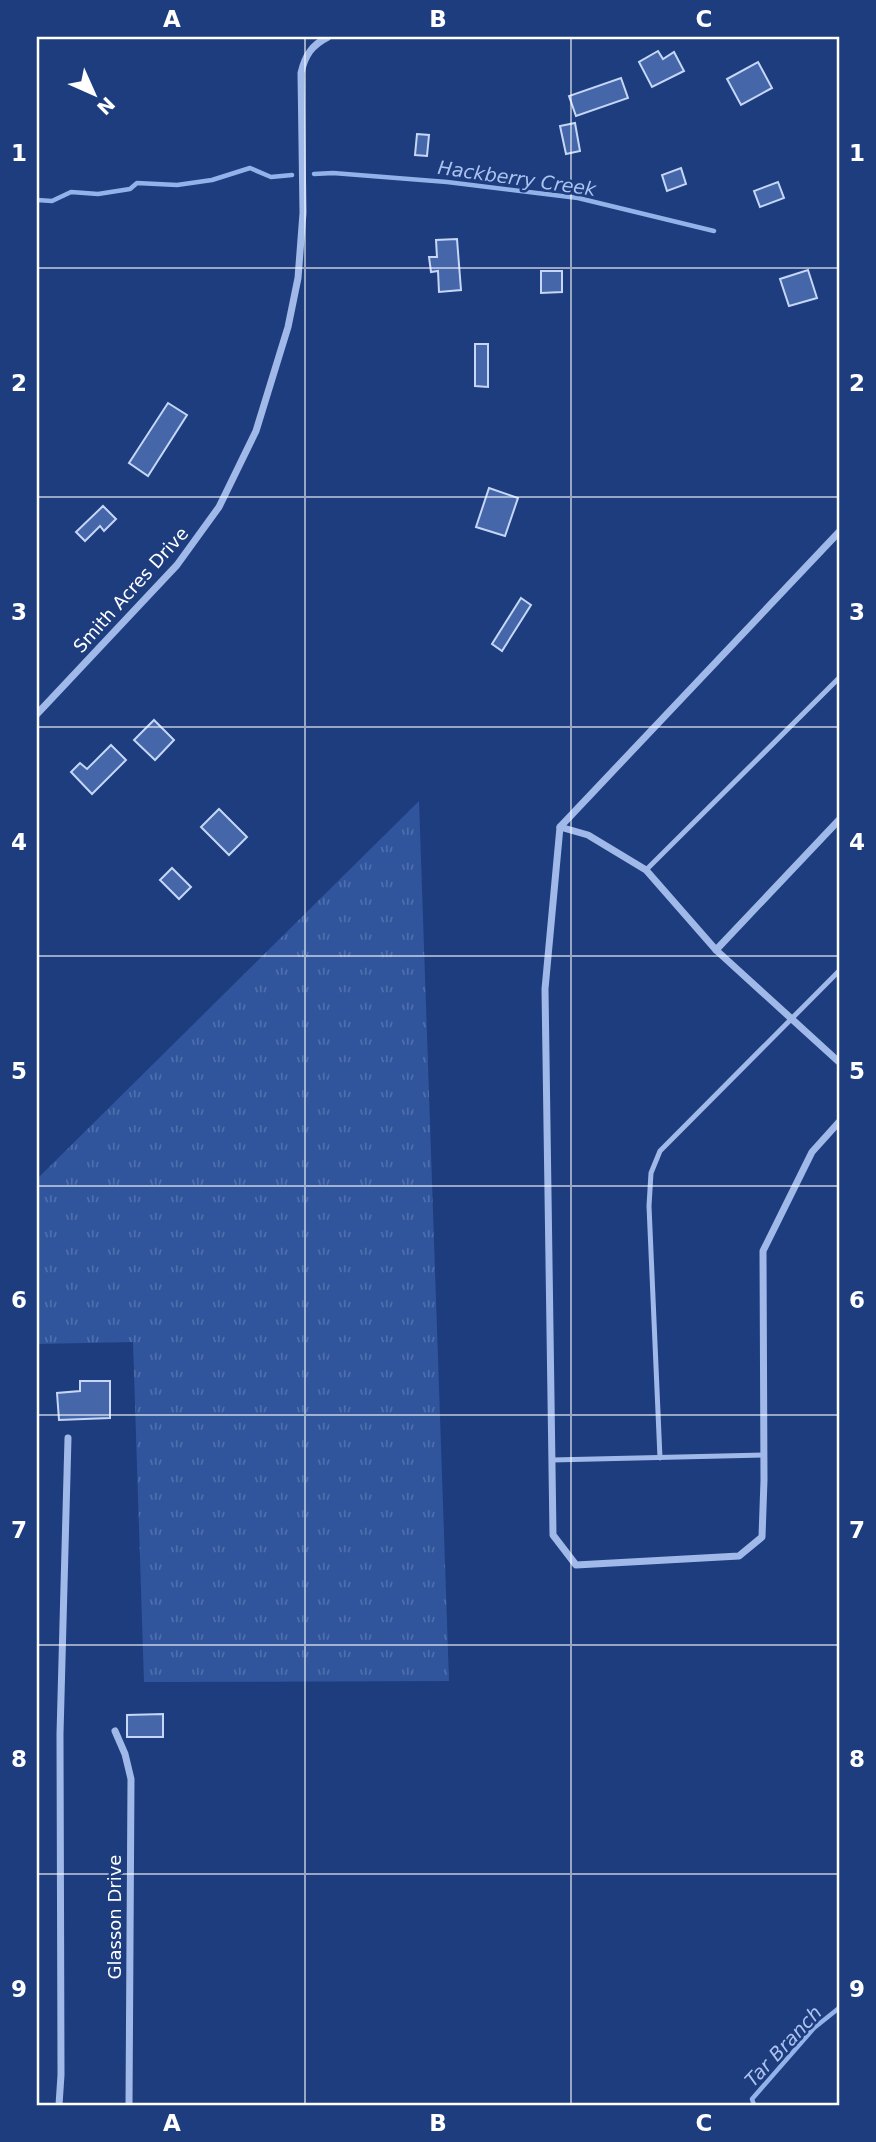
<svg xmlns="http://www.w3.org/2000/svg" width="876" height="2142" font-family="'DejaVu Sans',sans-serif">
<defs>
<pattern id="grass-tufts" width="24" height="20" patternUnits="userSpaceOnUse" patternTransform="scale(1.75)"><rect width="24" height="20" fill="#30559d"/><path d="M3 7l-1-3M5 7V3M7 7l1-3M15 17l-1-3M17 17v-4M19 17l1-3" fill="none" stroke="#4f6eac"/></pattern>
</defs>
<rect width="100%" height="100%" fill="#1d3d7f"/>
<!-- grass -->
<polygon fill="url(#grass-tufts)" points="419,801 449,1681 144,1682 133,1342 37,1344 37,1179"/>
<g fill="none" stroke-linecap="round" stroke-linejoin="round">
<!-- stream -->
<g stroke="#94b2ea" stroke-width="4.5">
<polyline points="314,174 333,173 447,182 578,198 714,231"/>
<polyline points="37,200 52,201 71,192 98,194 130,189 137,183 177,185 212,180 250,168 271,177 292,175"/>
<polyline points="754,2105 752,2099 814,2028 839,2008"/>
</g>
</g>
<!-- building -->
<g fill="#4567a9" stroke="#c5d6f6" stroke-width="2">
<polygon points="658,51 663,59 674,52 684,71 652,87 639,62"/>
<polygon points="758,62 772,88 741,105 727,79"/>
<polygon points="621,78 628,98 576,116 569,96"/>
<polygon points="575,123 580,151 566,154 560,126"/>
<polygon points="417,134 429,135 427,156 415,155"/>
<polygon points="681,168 686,184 667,191 662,175"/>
<polygon points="778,182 784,198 760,207 754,191"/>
<polygon points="457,239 461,290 439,292 438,271 431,272 429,257 437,257 436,240"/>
<polygon points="808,270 817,298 789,306 780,279"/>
<polygon points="541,271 562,271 562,292 541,293"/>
<polygon points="475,344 488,344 488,387 475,386"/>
<polygon points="168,403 187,415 148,476 129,463"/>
<polygon points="489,488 518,498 505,536 476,527"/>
<polygon points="103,506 116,519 104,531 100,526 85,541 76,532"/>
<polygon points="521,598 531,605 502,651 492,644"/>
<polygon points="154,720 174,740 155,760 134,740"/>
<polygon points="111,745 126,760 92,794 71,772 80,763 87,769"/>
<polygon points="219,809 247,837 229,855 201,827"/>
<polygon points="172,868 191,887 179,899 160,880"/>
<polygon points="80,1381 110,1381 110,1418 59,1420 57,1393 80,1391"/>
<polygon points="163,1714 163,1737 127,1737 127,1715"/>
</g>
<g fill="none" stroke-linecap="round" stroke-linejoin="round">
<!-- service -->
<g stroke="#a1b9e8" stroke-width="5">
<polyline points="646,870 839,678"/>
<polyline points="660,1458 649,1206 651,1173 660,1151 839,971"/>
<polyline points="552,1460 764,1455"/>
</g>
<!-- minor -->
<g stroke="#a1b9e8" stroke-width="7">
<polyline points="839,532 560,827 545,989 553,1535 576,1565 739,1556 762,1537 764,1480 763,1251 812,1152 839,1122"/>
<path d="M37,714l140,-149 42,-58 37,-76 32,-104 10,-49 5,-65 -2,-140c4,-18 11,-28 27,-36"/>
<polyline points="560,827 588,835 646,870 716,950 839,1062"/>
<polyline points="716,950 839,820"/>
<polyline points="115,1731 125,1754 131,1779 129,2105"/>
<polyline points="59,2105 61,2075 60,1734 68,1438"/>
</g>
</g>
<!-- grid -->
<path fill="none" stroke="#fff" stroke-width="2" stroke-opacity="0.55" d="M305,37v2068M571,37v2068M37,268h802M37,497h802M37,727h802M37,956h802M37,1186h802M37,1415h802M37,1645h802M37,1874h802"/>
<g text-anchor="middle" stroke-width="5" stroke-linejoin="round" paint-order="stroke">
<!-- street labels -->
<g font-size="18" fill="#fff" stroke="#1d3d7f">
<text transform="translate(131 590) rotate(-48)" y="6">Smith Acres Drive</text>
<text transform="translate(115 1917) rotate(-90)" y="6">Glasson Drive</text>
</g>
<!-- water labels -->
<g font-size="19" font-style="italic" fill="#acc3f0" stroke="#1d3d7f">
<text transform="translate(517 178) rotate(8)" y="7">Hackberry Creek</text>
<text transform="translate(783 2046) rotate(-47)" y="7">Tar Branch</text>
</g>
</g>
<!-- border -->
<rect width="876" height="2142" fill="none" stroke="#1d3d7f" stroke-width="77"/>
<!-- north arrow -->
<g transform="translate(94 94) rotate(135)" stroke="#1d3d7f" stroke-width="5" paint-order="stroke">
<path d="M0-5L12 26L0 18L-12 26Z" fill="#ffffff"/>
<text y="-10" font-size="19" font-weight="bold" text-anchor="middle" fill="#ffffff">N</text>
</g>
<rect x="38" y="38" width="800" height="2066" fill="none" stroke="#fff" stroke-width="2.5"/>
<g font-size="23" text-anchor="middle" font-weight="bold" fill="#fff">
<text x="172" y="27">A</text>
<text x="438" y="27">B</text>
<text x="704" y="27">C</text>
<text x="19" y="161">1</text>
<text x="857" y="161">1</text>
<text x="19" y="391">2</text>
<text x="857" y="391">2</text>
<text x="19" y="620">3</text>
<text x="857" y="620">3</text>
<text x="19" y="850">4</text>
<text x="857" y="850">4</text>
<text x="19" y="1079">5</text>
<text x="857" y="1079">5</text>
<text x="19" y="1308">6</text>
<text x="857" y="1308">6</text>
<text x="19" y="1538">7</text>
<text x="857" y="1538">7</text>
<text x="19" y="1767">8</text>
<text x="857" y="1767">8</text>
<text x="19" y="1997">9</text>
<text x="857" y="1997">9</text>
<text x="172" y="2131">A</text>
<text x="438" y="2131">B</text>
<text x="704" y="2131">C</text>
</g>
</svg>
